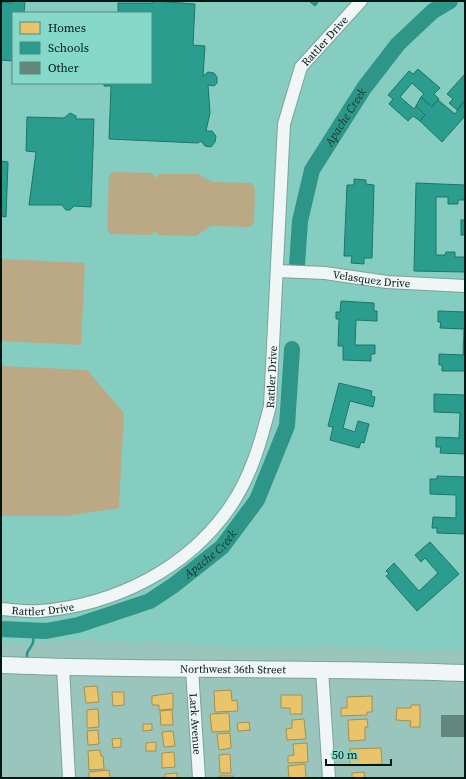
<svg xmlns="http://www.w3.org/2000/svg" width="466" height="779" font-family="'Source Serif 4',serif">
<rect width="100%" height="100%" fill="#99c5bd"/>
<!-- built -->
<path fill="#85cdc0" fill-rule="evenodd" d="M1,1h464v650l-22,-1 -19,2 -14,-4 -16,2 -20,-3 -34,1 -10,-3 -27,4 -16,-3 -18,3 -16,-3 -17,2 -16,-4 -16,2 -17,-3 -17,1 -16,-3 -15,2 -18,-3 -17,2 -12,-4 -72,6 -19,-1zM13,13h138v70h-138z"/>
<!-- green -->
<g fill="#bba985">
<polygon points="113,172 152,173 156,178 160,174 198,174 212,182 251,183 255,188 254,223 250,227 211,226 196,236 158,235 155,231 150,235 111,234 107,230 109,176"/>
<polygon points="1,259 85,263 81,345 1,341"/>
<polygon points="1,366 87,370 124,413 119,508 66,516 1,516"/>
</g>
<!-- homes -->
<g fill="#e9c46a" stroke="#a39050">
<polygon points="97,686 99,702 86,703 84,687"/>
<polygon points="231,690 232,701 237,700 238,711 215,712 214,691"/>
<polygon points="112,692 124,692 124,705 113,706"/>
<polygon points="173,693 173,709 159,710 159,705 152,705 152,696"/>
<polygon points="281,695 302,695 302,714 290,714 290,708 281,708"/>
<polygon points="372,696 372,712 367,712 367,715 341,716 341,708 347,708 347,697"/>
<polygon points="411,705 420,705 420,727 410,727 411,721 396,720 397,708 411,708"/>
<polygon points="98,709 99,727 87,728 87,710"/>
<polygon points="172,710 173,725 161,725 160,711"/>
<polygon points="229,713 230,731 212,732 210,714"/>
<polygon points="304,719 306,739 287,740 286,729 292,728 292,720"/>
<polygon points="367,719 368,727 365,727 365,740 349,741 348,720"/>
<polygon points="249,722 250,730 238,731 237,723"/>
<polygon points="143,724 152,724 152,730 143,731"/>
<polygon points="98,730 99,744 88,745 87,731"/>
<polygon points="173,731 175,746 164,747 162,732"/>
<polygon points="230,733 231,748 219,750 217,734"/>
<polygon points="121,738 121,747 113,748 112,739"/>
<polygon points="156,742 156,751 146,751 146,743"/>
<polygon points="307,743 308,762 288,763 288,756 294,755 293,744"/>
<polygon points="381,748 382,764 350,765 350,749"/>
<polygon points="100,750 101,756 103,756 104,769 89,770 88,751"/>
<polygon points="174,752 175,767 162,768 162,753"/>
<polygon points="230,754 231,773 220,773 219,755"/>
<polygon points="305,764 306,778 289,778 288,766"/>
<polygon points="109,770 110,778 89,778 89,772"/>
<polygon points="364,772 365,778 352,778 352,773"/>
<polygon points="177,773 177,778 165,778 165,774"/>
<rect x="219" y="776" width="14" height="2"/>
</g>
<!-- schools -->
<g fill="#2a9d8f" stroke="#1d756a">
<polygon points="13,1 25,1 24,13 13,13 13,61 1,60 1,2 13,3"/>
<polygon points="154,1 195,4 193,45 205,46 203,76 208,72 214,73 217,77 217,83 214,86 208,85 210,113 206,131 212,131 216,136 215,142 211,147 205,146 201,141 198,143 109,139 111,86 104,86 104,83 151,83 151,13 118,13 118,3 152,3"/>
<polygon points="309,1 319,1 315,6"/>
<polygon points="418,69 440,88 434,94 439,99 432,107 421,97 424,94 412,83 400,97 414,109 416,106 425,115 420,121 413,116 408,121 389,104 393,99 388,95 409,71 413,74"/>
<polygon points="465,74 465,100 457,110 449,103 453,99 447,94"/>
<polygon points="421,97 432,107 438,100 455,114 465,100 465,116 442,142 420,121 425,115 416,106"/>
<polygon points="70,113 76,116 76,119 94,119 91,207 74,206 70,210 66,210 62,205 29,205 36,152 26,151 27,117 64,118"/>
<polygon points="1,161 8,162 6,217 1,216"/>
<polygon points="354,179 366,180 366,184 374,185 372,258 364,258 364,264 351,263 352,256 344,256 347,185 354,185"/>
<polygon points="416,183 465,185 465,200 458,200 458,204 448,204 448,197 436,197 436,255 445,255 446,252 455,252 455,257 465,257 465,272 414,271"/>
<rect x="461" y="220" width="4" height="15"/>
<polygon points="341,301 374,303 374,311 377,311 377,321 356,320 355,345 375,345 375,354 371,354 371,361 343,360 343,346 338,346 339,319 336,319 336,312 340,312"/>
<polygon points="438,311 465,312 465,371 442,371 442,365 439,365 439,354 463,355 464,329 440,328 441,322 438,322"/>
<polygon points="339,383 372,391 371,396 375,397 373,407 350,401 343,428 355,432 358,421 369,424 364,443 361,442 359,448 330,440 333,427 328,426"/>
<polygon points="434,394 465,395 465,454 440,453 441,447 436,447 436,437 459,438 460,413 434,412"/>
<polygon points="437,476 465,477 465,534 437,533 437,528 432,528 433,517 456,518 456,495 430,494 430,479 437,479"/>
<polygon points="430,542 459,574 417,611 386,576 389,574 386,571 394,563 419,591 438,573 425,558 421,562 415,555"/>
</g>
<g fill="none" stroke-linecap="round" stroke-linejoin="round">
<!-- stream -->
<polyline stroke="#2e9689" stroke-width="2.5" points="27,659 27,653 33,643 34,630"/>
<!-- river -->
<g stroke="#2e9689" stroke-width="16">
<path id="s1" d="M297,265l3,-44 12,-51 52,-82 34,-44 35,-33 17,-10"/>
<path id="s2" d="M1,629l45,2 32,-6 72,-24 24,-16 48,-38 35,-47 30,-74 5,-77"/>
</g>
</g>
<!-- building -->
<rect fill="#65867d" x="441" y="715" width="24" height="22"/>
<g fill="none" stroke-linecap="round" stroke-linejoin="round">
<defs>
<g id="minor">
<path id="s3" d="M278,271l47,2 62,9 78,4"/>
<path id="s4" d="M1,609c13,1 26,3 39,2 75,-6 147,-42 190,-104 21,-30 31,-66 40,-101l14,-282 17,-57 60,-66"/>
<polyline points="63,667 69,778"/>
<path id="s5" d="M192,669l7,109"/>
<polyline points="322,669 329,778"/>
</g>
<g id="major">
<path id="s6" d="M1,665c155,6 309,2 464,8"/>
</g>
</defs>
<!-- minor casing -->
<use href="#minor" stroke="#7ea19a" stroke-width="14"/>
<!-- major casing -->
<use href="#major" stroke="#7ea19a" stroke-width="18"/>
<!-- minor -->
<use href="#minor" stroke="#f0f6f5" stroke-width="12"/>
<!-- major -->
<use href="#major" stroke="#f0f6f5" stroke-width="16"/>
</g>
<g text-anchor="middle" stroke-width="4" stroke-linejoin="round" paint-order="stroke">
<!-- street labels -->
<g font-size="11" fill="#001814" stroke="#86d8c8">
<text dy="4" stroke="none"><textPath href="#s4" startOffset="749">Rattler Drive</textPath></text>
<text dy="4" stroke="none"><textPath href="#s3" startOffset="94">Velasquez Drive</textPath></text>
<text dy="4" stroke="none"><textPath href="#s4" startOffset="401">Rattler Drive</textPath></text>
<text dy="4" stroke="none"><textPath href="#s4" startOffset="42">Rattler Drive</textPath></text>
<text dy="4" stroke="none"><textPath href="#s6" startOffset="232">Northwest 36th Street</textPath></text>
<text dy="4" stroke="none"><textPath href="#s5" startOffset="55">Lark Avenue</textPath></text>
</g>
<!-- water labels -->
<g font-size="12" font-style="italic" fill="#163630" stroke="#86d8c8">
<text dy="4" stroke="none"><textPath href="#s1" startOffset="159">Apache Creek</textPath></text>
<text dy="4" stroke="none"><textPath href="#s2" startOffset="230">Apache Creek</textPath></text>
</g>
</g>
<!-- border -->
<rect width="466" height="779" fill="none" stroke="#001814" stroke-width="4"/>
<!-- legend -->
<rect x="12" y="12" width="140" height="72" fill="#86d8c8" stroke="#508b80"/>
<rect x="20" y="22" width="20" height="12" fill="#e9c46a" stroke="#508b80"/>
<text x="48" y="32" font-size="12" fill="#001814">Homes</text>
<rect x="20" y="42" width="20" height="12" fill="#2a9d8f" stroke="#508b80"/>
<text x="48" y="52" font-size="12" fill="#001814">Schools</text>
<rect x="20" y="62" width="20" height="12" fill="#65867d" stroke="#508b80"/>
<text x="48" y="72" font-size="12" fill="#001814">Other</text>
<!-- scale -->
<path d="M326 759v6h65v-6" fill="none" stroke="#001814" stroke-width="2"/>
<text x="332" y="759" font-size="12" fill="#001814" stroke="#86d8c8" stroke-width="3" paint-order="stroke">50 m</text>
</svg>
